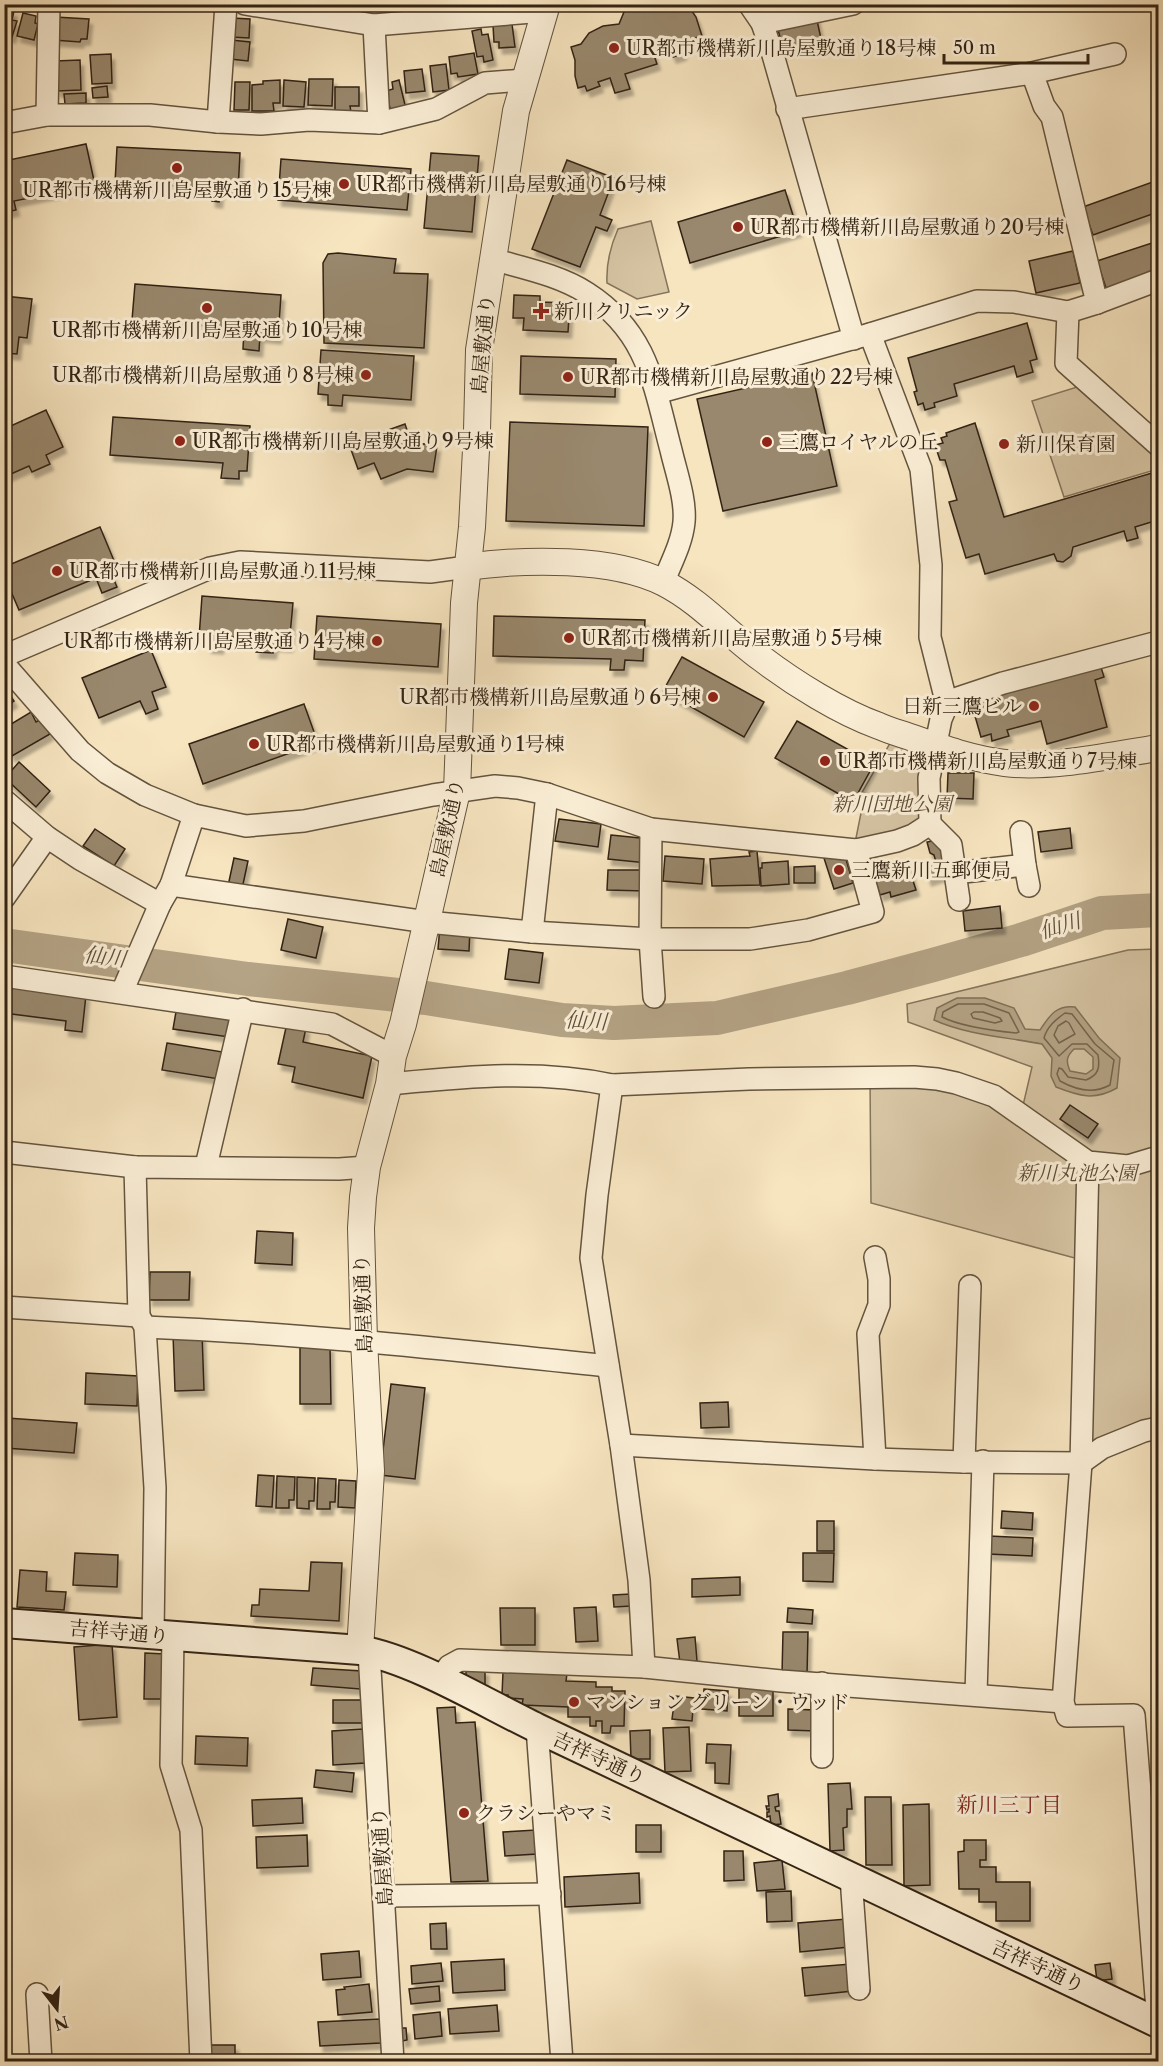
<svg xmlns="http://www.w3.org/2000/svg" width="1163" height="2066" font-family="'Libre Caslon Text','Noto Serif JP',serif">
<defs>
<filter id="shadow"><feDropShadow dx="3.5" dy="6" stdDeviation="1.5" flood-color="#0004"/></filter>
</defs>
<rect width="100%" height="100%" fill="#f7e5c0"/>
<filter id="stains"><feTurbulence type="fractalNoise" baseFrequency=".00333" numOctaves="4"/><feColorMatrix values="0 0 0 0 .2 0 0 0 0 .09 0 0 0 0 .02 0 0 0 .5 -.17"/></filter>
<radialGradient id="worn" r=".72"><stop offset=".6" stop-color="#630" stop-opacity="0"/><stop offset="1" stop-color="#630" stop-opacity=".3"/></radialGradient>
<!-- green -->
<g fill="#d6c4a3" stroke="#84745b" stroke-width="1.5">
<path d="M651,221l18,71 -32,7 -30,-16c-1,-20 3,-36 11,-54z"/>
<polygon points="1077,387 1158,458 1158,469 1064,497 1032,401"/>
<polygon points="893,738 928,751 924,824 855,843 861,813 856,803"/>
<polygon points="1158,949 1158,1428 1081,1463 1086,1261 871,1203 870,1078 914,1077 1021,1114 1032,1067 908,1022 907,1004 1128,950"/>
</g>
<!-- water -->
<path fill="#b4a385" stroke="#807057" stroke-width="1.5" fill-rule="evenodd" d="M957,998h28l29,10 11,21 15,1c10,-15 16,-25 35,-23l24,31 21,20 -3,30c-23,13 -38,8 -61,-1l-5,-11 1,-18 -10,-14c-36,-7 -75,-9 -108,-24l3,-12zM1074,1049h10l9,8v12l-7,5 -16,-3c-4,-10 -4,-14 4,-22z"/>
<g fill="none" stroke-linecap="round" stroke-linejoin="round">
<!-- shore -->
<g stroke="#74634c" stroke-width="1.5">
<path d="M958,1004h26l25,9 10,19 -3,1c-20,-2 -56,-7 -74,-16l1,-5z"/>
<polygon points="974,1012 983,1012 1000,1018 1002,1021 995,1023 973,1018 971,1014"/>
<path d="M1065,1013l7,1 23,30 19,16 -4,25c-16,9 -34,5 -50,-4l-3,-7 2,-6 3,1 6,8 18,3c13,-5 14,-13 12,-25l-11,-11h-15l-13,12 -15,-18c3,-11 11,-18 21,-25z"/>
<polygon points="1066,1021 1069,1023 1075,1034 1059,1043 1054,1035 1058,1026"/>
</g>
<!-- river -->
<polyline stroke="#b4a385" stroke-width="34" points="4,945 248,979 426,998 562,1020 614,1023 717,1018 847,988 933,965 1021,940 1102,913 1158,910"/>
</g>
<!-- building -->
<g fill="#99886d" stroke="#332313" stroke-width="1.5" filter="url(#shadow)">
<polygon points="632,4 687,4 696,17 702,36 680,42 683,54 673,57 668,45 652,49 657,64 625,74 630,89 615,93 610,78 598,82 600,86 587,91 585,86 578,88 575,76 575,60 571,47 581,44 589,33 603,26 619,24 624,12"/>
<polygon points="4,9 14,11 12,20 17,21 12,37 4,35"/>
<polygon points="23,13 36,16 35,23 38,24 34,40 17,36"/>
<polygon points="816,16 822,43 784,52 777,26"/>
<polygon points="55,17 89,19 87,39 81,39 80,42 53,40"/>
<polygon points="232,18 250,19 249,38 230,37"/>
<polygon points="512,24 515,47 499,48 499,42 494,42 493,25"/>
<polygon points="481,29 482,35 488,34 493,60 484,62 483,56 477,57 472,31"/>
<polygon points="231,40 250,42 248,61 230,59"/>
<polygon points="474,53 478,74 458,77 457,73 451,74 449,57"/>
<polygon points="111,54 112,83 92,84 90,55"/>
<polygon points="80,60 81,90 57,91 55,61"/>
<polygon points="446,64 449,90 433,92 430,66"/>
<polygon points="422,69 425,91 406,93 404,71"/>
<polygon points="309,79 333,79 332,106 308,105"/>
<polygon points="280,80 280,103 273,103 274,111 252,111 252,85 263,84 263,81"/>
<polygon points="284,80 306,82 304,107 283,106"/>
<polygon points="399,80 406,109 391,113 386,91 393,89 392,82"/>
<polygon points="235,82 250,82 249,110 234,110"/>
<polygon points="107,86 108,97 93,98 92,88"/>
<polygon points="335,87 359,87 359,106 350,106 351,112 335,113"/>
<polygon points="86,93 86,103 65,104 64,94"/>
<polygon points="86,144 95,185 14,201 16,210 6,212 4,203 4,161"/>
<polygon points="117,147 240,153 238,191 220,190 219,202 212,201 213,188 115,183"/>
<polygon points="431,153 479,156 472,232 424,228"/>
<polygon points="281,159 411,169 407,210 278,200"/>
<polygon points="567,160 614,178 600,215 612,220 607,231 596,227 580,267 532,249"/>
<polygon points="1158,180 1158,212 1093,235 1083,207"/>
<polygon points="785,190 798,231 690,263 678,222"/>
<polygon points="1158,241 1158,274 1107,291 1097,261"/>
<polygon points="1073,251 1080,283 1036,293 1029,261"/>
<polygon points="338,253 396,259 394,273 428,274 424,348 324,343 323,263 328,254"/>
<polygon points="135,284 281,295 278,338 260,336 259,351 243,349 244,329 132,320"/>
<polygon points="514,295 540,296 540,302 570,303 568,332 523,330 524,318 513,318"/>
<polygon points="4,296 32,299 27,338 19,337 17,354 4,353"/>
<polygon points="1027,323 1037,359 1030,361 1033,372 1017,377 1014,366 954,384 957,396 934,403 935,407 925,410 923,403 918,405 914,392 917,391 908,358"/>
<polygon points="321,350 414,356 411,400 343,395 342,406 328,405 328,395 318,394"/>
<polygon points="521,356 616,359 615,397 520,394"/>
<polygon points="812,373 837,486 723,511 697,399"/>
<polygon points="46,410 63,447 46,455 50,464 32,472 29,466 4,477 4,429"/>
<polygon points="113,417 250,426 247,471 239,471 239,479 221,478 223,463 110,455"/>
<polygon points="510,422 648,427 644,526 506,521"/>
<polygon points="975,423 1004,517 1152,473 1158,497 1158,520 1135,527 1138,538 1127,541 1124,531 1073,547 1071,556 1063,562 1057,561 1054,554 985,574 979,554 966,558 949,502 957,500 945,460 940,460 935,445 943,443 941,438 947,436 946,433"/>
<polygon points="405,424 411,442 437,446 433,472 407,469 381,479 374,463 358,469 349,444"/>
<polygon points="100,527 115,563 108,566 117,587 102,593 96,578 19,610 4,575 4,567"/>
<polygon points="202,596 293,603 289,646 274,645 273,653 256,652 257,639 221,636 220,648 208,647 208,639 199,638"/>
<polygon points="317,616 441,624 438,667 314,659"/>
<polygon points="494,616 645,620 643,661 625,660 624,670 610,670 611,659 493,656"/>
<polygon points="151,650 166,687 152,692 158,709 146,714 140,701 99,718 82,678"/>
<polygon points="682,657 764,702 744,737 663,691"/>
<polygon points="1101,667 1104,677 1095,680 1107,727 1047,744 1041,721 1007,730 1009,736 992,741 991,734 981,737 973,709 967,710 965,703"/>
<polygon points="4,687 14,701 4,708"/>
<polygon points="304,704 318,743 203,784 189,744"/>
<polygon points="31,712 36,722 41,719 50,734 12,756 4,742 4,721 8,726"/>
<polygon points="797,721 874,764 853,802 775,758"/>
<polygon points="19,762 50,791 36,807 5,778"/>
<polygon points="948,773 974,773 973,799 947,798"/>
<polygon points="559,819 601,824 598,847 555,841"/>
<polygon points="1070,828 1072,848 1041,852 1038,832"/>
<polygon points="95,829 125,849 114,866 83,846"/>
<polygon points="611,835 650,839 647,863 608,859"/>
<polygon points="937,840 946,850 949,873 928,880 924,866 936,862 934,855 930,853 927,842"/>
<polygon points="757,851 760,885 712,886 710,859 750,856 749,852"/>
<polygon points="823,855 845,856 853,883 834,889"/>
<polygon points="665,856 704,859 702,884 663,881"/>
<polygon points="234,858 248,861 242,889 228,886"/>
<polygon points="788,861 789,884 761,886 760,868 762,868 762,863"/>
<polygon points="907,862 916,890 891,897 890,892 880,895 874,876 879,875 878,871"/>
<polygon points="815,866 815,883 794,883 794,867"/>
<polygon points="608,870 645,870 645,891 607,890"/>
<polygon points="1000,906 1002,928 965,931 963,911"/>
<polygon points="288,919 323,927 316,958 281,950"/>
<polygon points="440,926 470,929 469,951 438,949"/>
<polygon points="509,949 543,953 539,983 505,979"/>
<polygon points="6,985 86,995 82,1032 65,1030 66,1021 4,1013"/>
<polygon points="177,1006 233,1013 229,1037 173,1029"/>
<polygon points="287,1023 306,1028 303,1042 372,1056 363,1098 292,1082 295,1067 278,1064"/>
<polygon points="167,1043 223,1052 219,1079 162,1070"/>
<polygon points="1070,1105 1098,1124 1088,1138 1060,1119"/>
<polygon points="257,1231 293,1233 292,1265 255,1263"/>
<polygon points="150,1272 190,1272 189,1300 149,1300"/>
<polygon points="202,1333 204,1390 175,1391 173,1334"/>
<polygon points="300,1346 330,1346 331,1404 300,1404"/>
<polygon points="86,1373 138,1376 137,1406 85,1404"/>
<polygon points="391,1384 425,1388 415,1479 380,1475"/>
<polygon points="728,1402 729,1427 701,1428 700,1403"/>
<polygon points="7,1418 77,1423 74,1453 5,1448"/>
<polygon points="258,1475 274,1476 272,1507 256,1506"/>
<polygon points="277,1476 295,1477 294,1500 289,1500 289,1508 276,1508"/>
<polygon points="297,1477 315,1478 314,1501 309,1501 309,1509 297,1508"/>
<polygon points="318,1478 336,1479 335,1502 330,1502 330,1509 317,1509"/>
<polygon points="339,1480 356,1481 355,1508 338,1507"/>
<polygon points="1002,1511 1033,1513 1032,1530 1001,1528"/>
<rect x="817" y="1521" width="17" height="30"/>
<polygon points="989,1536 1033,1538 1032,1556 988,1554"/>
<polygon points="75,1553 118,1555 117,1587 73,1585"/>
<polygon points="803,1553 834,1553 833,1582 803,1581"/>
<polygon points="311,1562 342,1563 339,1621 251,1616 252,1605 259,1605 260,1589 309,1591"/>
<polygon points="20,1570 47,1572 46,1591 66,1592 64,1610 17,1607"/>
<polygon points="740,1577 740,1595 692,1597 692,1579"/>
<polygon points="630,1594 631,1606 614,1607 613,1595"/>
<polygon points="596,1607 598,1641 576,1642 574,1608"/>
<polygon points="500,1608 535,1608 535,1645 501,1645"/>
<polygon points="788,1608 813,1610 812,1624 787,1622"/>
<polygon points="783,1632 808,1632 807,1675 782,1674"/>
<polygon points="695,1637 697,1661 680,1663 677,1639"/>
<polygon points="112,1644 117,1717 79,1720 74,1647"/>
<polygon points="145,1653 165,1654 165,1699 144,1699"/>
<polygon points="313,1668 362,1671 360,1689 311,1685"/>
<polygon points="466,1668 485,1670 485,1686 466,1678"/>
<polygon points="503,1672 567,1674 566,1681 596,1682 596,1687 612,1687 612,1691 625,1691 624,1726 611,1726 610,1733 602,1733 602,1721 596,1721 596,1726 590,1726 590,1717 568,1717 568,1707 522,1705 523,1699 508,1698 508,1695 502,1695"/>
<polygon points="739,1688 773,1689 773,1716 739,1716"/>
<polygon points="704,1689 728,1691 727,1711 702,1709"/>
<polygon points="675,1696 694,1698 692,1721 672,1719"/>
<rect x="333" y="1700" width="31" height="23"/>
<polygon points="455,1707 456,1723 475,1722 488,1881 451,1882 437,1708"/>
<polygon points="788,1709 816,1710 816,1731 788,1730"/>
<polygon points="689,1727 691,1771 665,1772 663,1728"/>
<polygon points="363,1729 365,1763 333,1765 332,1731"/>
<polygon points="650,1730 650,1759 631,1759 630,1731"/>
<polygon points="196,1736 248,1738 247,1766 195,1764"/>
<polygon points="707,1744 731,1745 729,1784 715,1783 715,1763 706,1763"/>
<polygon points="316,1770 354,1773 352,1792 314,1787"/>
<polygon points="850,1783 852,1809 847,1809 847,1827 843,1828 844,1850 830,1851 828,1784"/>
<polygon points="778,1794 779,1806 775,1807 776,1811 779,1811 781,1824 771,1825 770,1816 767,1817 767,1812 769,1812 769,1809 767,1810 766,1806 769,1806 768,1796"/>
<polygon points="865,1797 891,1797 892,1865 866,1865"/>
<polygon points="302,1798 303,1823 253,1826 252,1800"/>
<polygon points="929,1804 930,1885 904,1886 903,1805"/>
<rect x="636" y="1825" width="25" height="27"/>
<polygon points="536,1830 537,1854 505,1856 503,1832"/>
<polygon points="307,1835 308,1866 257,1868 256,1837"/>
<polygon points="964,1840 986,1840 986,1860 980,1860 980,1867 996,1867 996,1882 1030,1882 1030,1921 996,1921 996,1902 979,1902 979,1889 959,1889 958,1852 964,1851"/>
<polygon points="724,1851 743,1851 744,1880 724,1881"/>
<polygon points="782,1860 785,1889 757,1891 754,1863"/>
<polygon points="639,1873 640,1903 565,1907 564,1877"/>
<polygon points="791,1891 792,1921 767,1922 766,1892"/>
<polygon points="847,1919 849,1947 800,1952 798,1923"/>
<polygon points="446,1923 447,1949 431,1949 430,1924"/>
<polygon points="359,1951 361,1977 323,1980 321,1954"/>
<polygon points="504,1959 505,1990 453,1993 451,1962"/>
<polygon points="441,1963 443,1981 412,1984 411,1966"/>
<polygon points="1110,1963 1112,1979 1097,1981 1095,1965"/>
<polygon points="851,1964 853,1991 805,1996 802,1968"/>
<polygon points="369,1984 372,2012 338,2015 336,1990 345,1989 344,1987"/>
<polygon points="439,1986 440,2001 411,2004 409,1989"/>
<polygon points="497,2005 499,2031 450,2034 448,2009"/>
<polygon points="440,2012 442,2036 415,2039 413,2015"/>
<polygon points="380,2019 381,2043 320,2046 318,2022"/>
<polygon points="401,2028 406,2028 407,2040 402,2041"/>
<rect x="210" y="2045" width="25" height="17"/>
</g>
<g fill="none" stroke-linecap="round" stroke-linejoin="round">
<defs>
<g id="minor">
<polyline points="245,4 374,25 545,11"/>
<polyline points="749,4 762,23 773,55 854,339"/>
<polyline points="762,23 853,4"/>
<polyline points="374,25 379,123"/>
<polyline points="1032,73 1044,106 1052,117 1097,303"/>
<polyline points="787,109 1032,73 1115,54"/>
<polyline points="47,115 49,4"/>
<polyline points="218,122 226,4"/>
<polyline points="4,123 47,115 150,115 218,122 261,124 309,120 379,123 436,109 485,83 524,80"/>
<path d="M492,259c31,9 67,16 95,34 61,39 67,93 84,157 5,22 15,49 13,72 -2,21 -13,41 -21,61"/>
<polyline points="1068,312 1066,363 1158,445"/>
<polyline points="870,334 921,469 931,565 930,637 947,705"/>
<polyline points="657,393 870,334 977,301 1014,302 1068,312 1097,303 1158,280"/>
<polyline points="4,656 210,568 240,562 430,572 467,567"/>
<polyline points="4,664 80,751 107,773 145,795 194,815 246,826 304,821 433,795 495,786 518,788 547,794 651,829 856,850 897,841 913,835 930,824 929,778 941,719 947,705 958,698 1003,683 1158,642"/>
<polyline points="4,800 47,837 80,859 160,904"/>
<polyline points="930,824 951,845 959,900"/>
<polyline points="651,829 650,939 654,997"/>
<polyline points="1025,865 1029,886"/>
<polyline points="955,873 1025,865 1021,832"/>
<polyline points="171,885 427,922 532,932 650,939 750,939 808,930 873,912 856,850"/>
<polyline points="4,898 47,837"/>
<polyline points="532,932 547,794"/>
<polyline points="4,976 332,1024 393,1056"/>
<polyline points="122,992 160,904 171,885 194,815"/>
<path d="M389,1084c74,-7 149,-15 223,1l137,-6 165,-2 23,2 19,4 38,13 94,66 40,4 30,-9"/>
<polyline points="612,1085 597,1195 591,1258 621,1445 639,1580 644,1667"/>
<polyline points="4,1152 135,1167"/>
<polyline points="1088,1162 1081,1463 1063,1702 1067,1716 1134,1715 1158,2023"/>
<polyline points="206,1166 243,1009"/>
<polyline points="875,1257 879,1279 879,1305 868,1334 875,1459"/>
<polyline points="4,1307 139,1316"/>
<path d="M145,1327c155,6 309,23 463,39"/>
<polyline points="621,1445 875,1459 964,1462 1081,1463 1102,1448 1144,1431 1158,1428"/>
<polyline points="964,1462 970,1286"/>
<polyline points="153,1634 155,1488 145,1327 139,1316 135,1167 339,1169 367,1167"/>
<polyline points="173,1636 171,1765 191,1830 201,2062"/>
<polyline points="369,1652 393,2062"/>
<polyline points="439,1680 449,1666 460,1660 644,1667 781,1681 1063,1702"/>
<polyline points="822,1683 822,1757"/>
<polyline points="976,1694 983,1461"/>
<polyline points="537,1728 562,2062"/>
<polyline points="851,1877 859,1989"/>
<polyline points="385,1896 550,1894"/>
<polyline points="37,1994 41,2062"/>
</g>
<g id="tertiary">
<path d="M467,567c57,-8 146,-10 197,16 37,19 64,51 97,75 33,25 79,54 118,68 11,5 23,8 34,12 31,11 60,21 92,25 46,6 107,-8 153,-15"/>
<polyline points="360,1650 371,1471 364,1341 361,1228 363,1197 367,1167 389,1084 393,1056 403,1024 457,791 464,603 472,527 477,430 479,350 516,111 547,4"/>
</g>
<path id="secondary" d="M4,1623l356,27c55,10 125,53 177,78l621,295"/>
</defs>
<!-- minor casing -->
<use href="#minor" stroke="#64543e" stroke-width="24"/>
<!-- tertiary casing -->
<use href="#tertiary" stroke="#64543e" stroke-width="28"/>
<!-- secondary casing -->
<use href="#secondary" stroke="#332313" stroke-width="32"/>
<!-- minor -->
<use href="#minor" stroke="#faeed6" stroke-width="21"/>
<!-- tertiary -->
<use href="#tertiary" stroke="#faeed6" stroke-width="26"/>
<!-- secondary -->
<use href="#secondary" stroke="#faeed6" stroke-width="28"/>
</g>
<!-- markers -->
<g fill="#8f2418" stroke="#faeed6" stroke-width="2">
<circle cx="614" cy="48" r="6"/>
<circle cx="177" cy="168" r="6"/>
<circle cx="344" cy="184" r="6"/>
<circle cx="738" cy="227" r="6"/>
<circle cx="207" cy="308" r="6"/>
<path d="M538 302h6v6h6v6h-6v6h-6v-6h-6v-6h6z"/>
<circle cx="366" cy="375" r="6"/>
<circle cx="568" cy="377" r="6"/>
<circle cx="180" cy="441" r="6"/>
<circle cx="767" cy="442" r="6"/>
<circle cx="1004" cy="444" r="6"/>
<circle cx="57" cy="571" r="6"/>
<circle cx="569" cy="638" r="6"/>
<circle cx="377" cy="641" r="6"/>
<circle cx="713" cy="697" r="6"/>
<circle cx="1034" cy="706" r="6"/>
<circle cx="254" cy="744" r="6"/>
<circle cx="825" cy="761" r="6"/>
<circle cx="839" cy="870" r="6"/>
<circle cx="574" cy="1702" r="6"/>
<circle cx="464" cy="1813" r="6"/>
</g>
<g text-anchor="middle" stroke-width="6" stroke-linejoin="round" paint-order="stroke">
<!-- poi labels -->
<g font-size="20" fill="#332313" stroke="#faeed6" text-anchor="start">
<text x="626" y="55">UR都市機構新川島屋敷通り18号棟</text>
<text x="356" y="191">UR都市機構新川島屋敷通り16号棟</text>
<text x="177" y="197" text-anchor="middle">UR都市機構新川島屋敷通り15号棟</text>
<text x="750" y="234">UR都市機構新川島屋敷通り20号棟</text>
<text x="554" y="318">新川クリニック</text>
<text x="207" y="337" text-anchor="middle">UR都市機構新川島屋敷通り10号棟</text>
<text x="354" y="382" text-anchor="end">UR都市機構新川島屋敷通り8号棟</text>
<text x="580" y="384">UR都市機構新川島屋敷通り22号棟</text>
<text x="192" y="448">UR都市機構新川島屋敷通り9号棟</text>
<text x="779" y="449">三鷹ロイヤルの丘</text>
<text x="1016" y="451">新川保育園</text>
<text x="69" y="578">UR都市機構新川島屋敷通り11号棟</text>
<text x="581" y="645">UR都市機構新川島屋敷通り5号棟</text>
<text x="365" y="648" text-anchor="end">UR都市機構新川島屋敷通り4号棟</text>
<text x="701" y="704" text-anchor="end">UR都市機構新川島屋敷通り6号棟</text>
<text x="1022" y="713" text-anchor="end">日新三鷹ビル</text>
<text x="266" y="751">UR都市機構新川島屋敷通り1号棟</text>
<text x="837" y="768">UR都市機構新川島屋敷通り7号棟</text>
<text x="851" y="877">三鷹新川五郵便局</text>
<text x="586" y="1709">マンション グリーン・ウッド</text>
<text x="476" y="1820">クラシーやマミ</text>
</g>
<!-- street labels -->
<g font-size="20" fill="#332313" stroke="#faeed6">
<text transform="translate(483 344) rotate(-85)" y="7">島屋敷通り</text>
<text transform="translate(447 828) rotate(-78)" y="7">島屋敷通り</text>
<text transform="translate(363 1304) rotate(-92)" y="7">島屋敷通り</text>
<text transform="translate(119 1632) rotate(5)" y="7">吉祥寺通り</text>
<text transform="translate(599 1758) rotate(25)" y="7">吉祥寺通り</text>
<text transform="translate(382 1857) rotate(-94)" y="7">島屋敷通り</text>
<text transform="translate(1038 1966) rotate(25)" y="7">吉祥寺通り</text>
</g>
<!-- park labels -->
<g font-size="20" font-style="italic" fill="#5c4b37" stroke="#faeed6">
<text x="892" y="811">新川団地公園</text>
<text x="1077" y="1180">新川丸池公園</text>
</g>
<!-- water labels -->
<g font-size="21" font-style="italic" fill="#60503b" stroke="#faeed6">
<text transform="translate(1060 926) rotate(-17)" y="7">仙川</text>
<text transform="translate(105 957) rotate(7)" y="7">仙川</text>
<text transform="translate(586 1021) rotate(3)" y="7">仙川</text>
</g>
<!-- neighbourhood labels -->
<g font-size="21" fill="#7a1f14" stroke="#faeed6">
<text x="1009" y="1812">新川三丁目</text>
</g>
</g>
<!-- margin -->
<rect width="1163" height="2066" fill="none" stroke="#f7e5c0" stroke-width="24"/>
<rect x="6" y="6" width="1151" height="2054" fill="none" stroke="#332313" stroke-width="3"/>
<rect x="12" y="12" width="1139" height="2042" fill="none" stroke="#332313" stroke-width="1.5"/>
<!-- north arrow -->
<g transform="translate(57 2009) rotate(163)" stroke="#faeed6" stroke-width="4.5" paint-order="stroke">
<path d="M0-4.5L10 22L0 15L-10 22Z" fill="#332313"/>
<text y="-9" font-size="16" font-weight="bold" text-anchor="middle" fill="#332313">N</text>
</g>
<!-- scale -->
<path d="M944 54v9h144v-9" fill="none" stroke="#332313" stroke-width="3"/>
<text x="953" y="54" font-size="18" fill="#332313" stroke="#faeed6" stroke-width="4.5" paint-order="stroke">50 m</text>
<rect width="100%" height="100%" filter="url(#stains)"/>
<rect width="100%" height="100%" fill="url(#worn)"/>
</svg>
